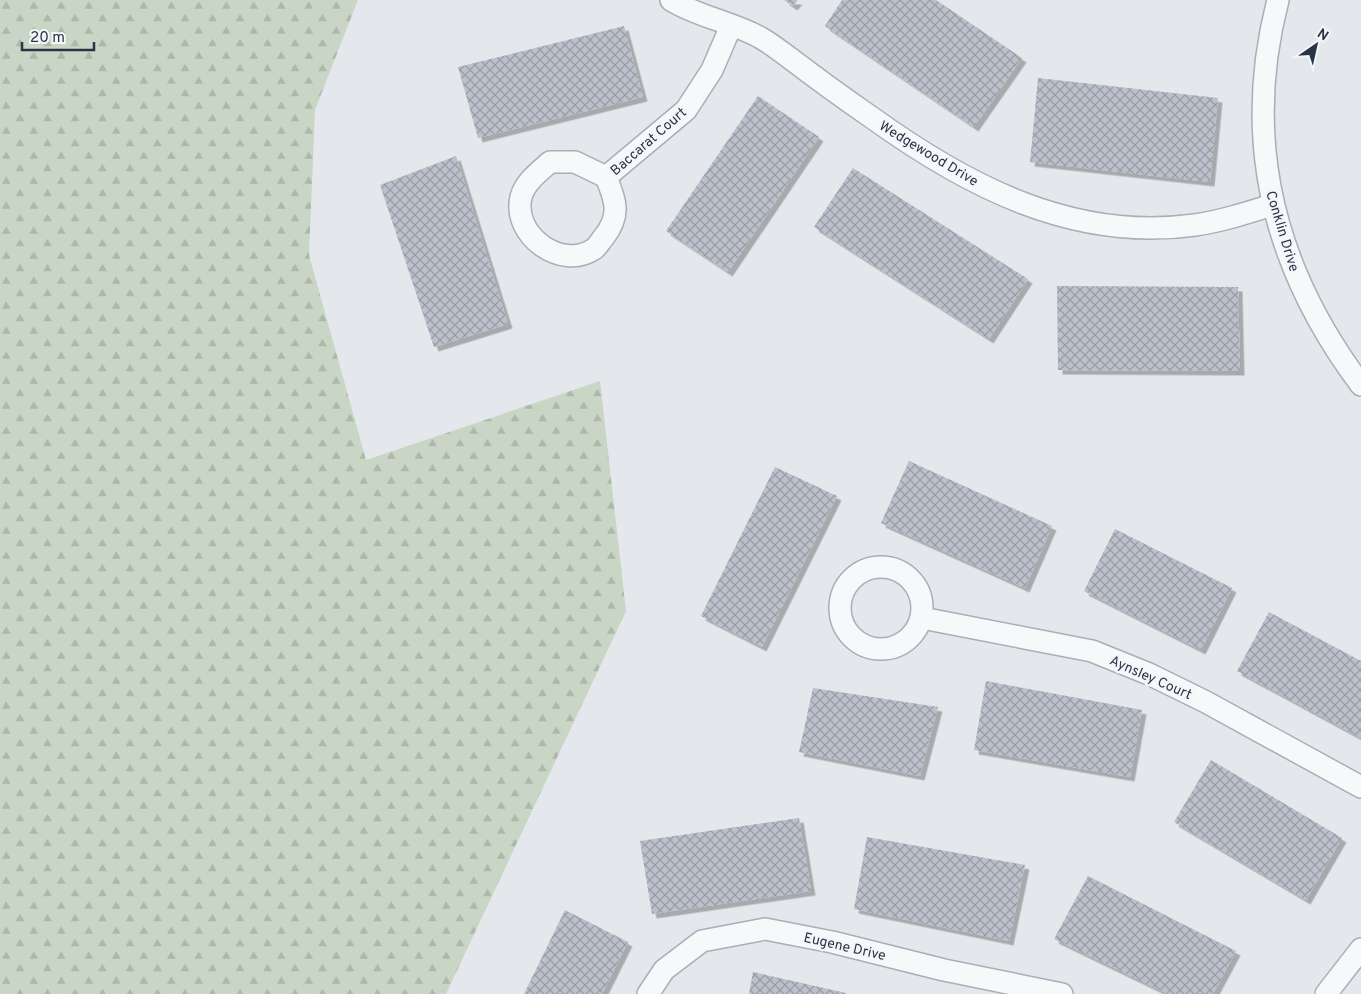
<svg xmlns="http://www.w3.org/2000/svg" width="1361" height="994" font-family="Overpass,sans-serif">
<defs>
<pattern id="forest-firs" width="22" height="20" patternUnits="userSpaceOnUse" patternTransform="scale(1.25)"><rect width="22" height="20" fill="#c9d6c5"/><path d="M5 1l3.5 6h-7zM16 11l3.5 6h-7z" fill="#adb8ab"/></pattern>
<pattern id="building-cross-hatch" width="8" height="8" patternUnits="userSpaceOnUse" patternTransform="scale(1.25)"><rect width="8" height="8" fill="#bbc0ca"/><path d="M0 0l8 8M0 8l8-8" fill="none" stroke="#989da6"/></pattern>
<filter id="shadow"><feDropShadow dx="4.5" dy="4.5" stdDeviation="0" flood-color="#0004"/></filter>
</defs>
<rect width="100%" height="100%" fill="#e4e7ec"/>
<!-- forest -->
<polygon fill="url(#forest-firs)" points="0,0 358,0 315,110 309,255 366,460 600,381 626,611 446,994 0,994"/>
<!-- building -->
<g fill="url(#building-cross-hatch)" filter="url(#shadow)">
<polygon points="784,0 798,0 793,6"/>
<polygon points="842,0 936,0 1022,58 974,127 825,26"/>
<polygon points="624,26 643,97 478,138 458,67"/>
<polygon points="1038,78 1218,98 1210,182 1030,162"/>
<polygon points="758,96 819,137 728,272 666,231"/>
<polygon points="456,156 508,324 434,347 380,185"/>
<polygon points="853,168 1028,279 989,339 814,227"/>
<polygon points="1057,286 1238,287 1240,371 1058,370"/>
<polygon points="909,461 1052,526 1025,588 881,523"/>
<polygon points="775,467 837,496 762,647 701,616"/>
<polygon points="1115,529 1232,588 1201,650 1084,591"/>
<polygon points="1269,612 1361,661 1361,738 1237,671"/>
<polygon points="986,681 1142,710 1130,777 974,750"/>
<polygon points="813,688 938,707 920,776 799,752"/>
<polygon points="1211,760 1342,838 1306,900 1174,822"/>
<polygon points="799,818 811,891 652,914 640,841"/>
<polygon points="867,837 1025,865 1009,941 854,909"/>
<polygon points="1088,876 1236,951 1213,994 1168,994 1054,939"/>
<polygon points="565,910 628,942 602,994 524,994"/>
<polygon points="753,972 846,993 846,994 749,994"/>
</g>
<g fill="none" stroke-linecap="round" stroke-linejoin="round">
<defs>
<g id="minor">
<path d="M671,0c27,17 62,22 90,38 12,7 23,16 34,24 25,19 50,37 76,55 96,69 202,125 324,108 27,-4 52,-12 77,-20"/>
<path d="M1278,0c-37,142 -4,269 83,385"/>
<path d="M550,162h25l31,15c10,24 15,38 -2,60 -3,3 -6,9 -10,12 -33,22 -82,-14 -73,-52 4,-15 18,-25 29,-35z"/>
<polyline points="606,177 686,110 712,70 731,26"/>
<circle cx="881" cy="608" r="41"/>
<polyline points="922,618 1092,651 1149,674 1206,702 1361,787"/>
<polyline points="648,994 664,970 702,941 765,929 832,942 944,970 1062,994"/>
<polyline points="1326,994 1361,949"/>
</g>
</defs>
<!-- minor casing -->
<use href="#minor" stroke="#a9aeb7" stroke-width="24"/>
<!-- minor -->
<use href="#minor" stroke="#f7f8fa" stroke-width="21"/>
</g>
<g text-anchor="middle" stroke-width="5" stroke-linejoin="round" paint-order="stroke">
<!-- street labels -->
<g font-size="14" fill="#2b3445" stroke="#f4f6f9">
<text transform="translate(648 141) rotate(-41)" y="5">Baccarat Court</text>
<text transform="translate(929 153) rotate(31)" y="5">Wedgewood Drive</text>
<text transform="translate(1283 231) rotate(73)" y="5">Conklin Drive</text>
<text transform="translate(1151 677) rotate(24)" y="5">Aynsley Court</text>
<text transform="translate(845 946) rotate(13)" y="5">Eugene Drive</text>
</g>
</g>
<!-- north arrow -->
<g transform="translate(1316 45) rotate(34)" stroke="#f4f6f9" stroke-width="4" paint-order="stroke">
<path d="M0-4L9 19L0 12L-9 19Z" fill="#2b3445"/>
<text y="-8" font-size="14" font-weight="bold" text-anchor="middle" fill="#2b3445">N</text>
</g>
<!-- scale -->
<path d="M22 42v8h72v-8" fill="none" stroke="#2b3445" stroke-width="2.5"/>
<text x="30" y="42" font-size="15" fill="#2b3445" stroke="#f4f6f9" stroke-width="4" paint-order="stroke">20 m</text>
</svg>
